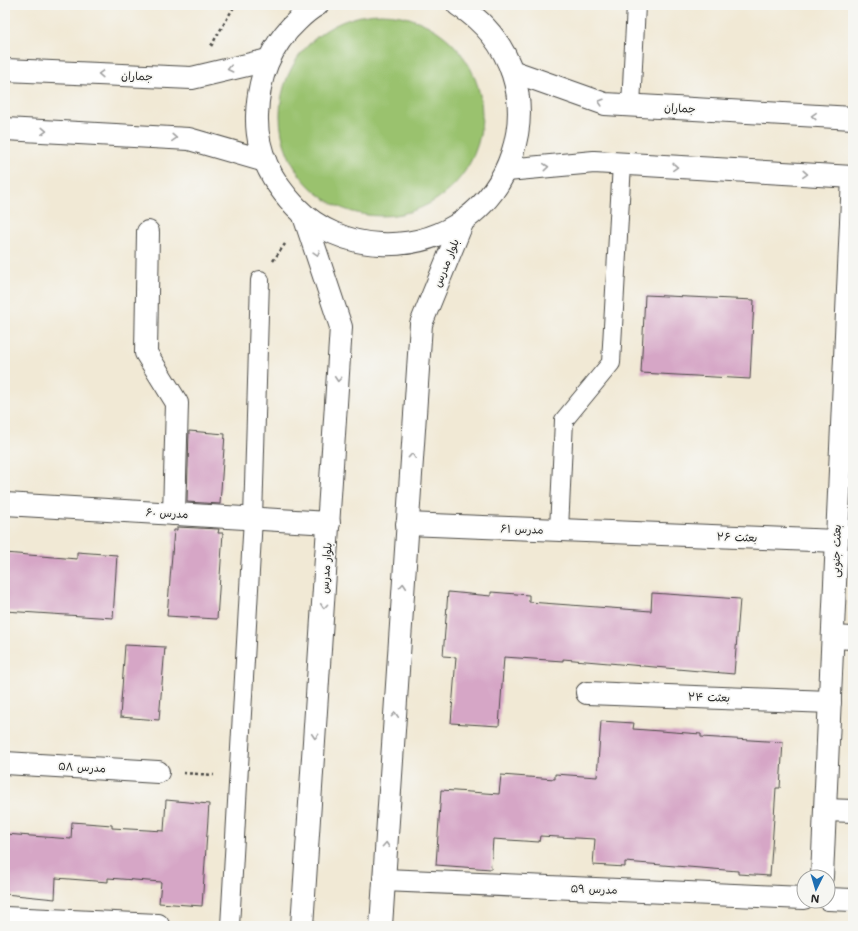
<svg xmlns="http://www.w3.org/2000/svg" width="858" height="931" font-family="'Shantell Sans','Playpen Sans Arabic',sans-serif">
<rect width="100%" height="100%" fill="#f6f6f2"/>
<filter id="ink" filterUnits="userSpaceOnUse"><feTurbulence type="fractalNoise" baseFrequency=".025" numOctaves="2"/><feDisplacementMap in="SourceGraphic" scale="8" xChannelSelector="R" yChannelSelector="G"/><feConvolveMatrix kernelMatrix="1 2 1 2 8 2 1 2 1" color-interpolation-filters="sRGB"/></filter>
<filter id="wash" filterUnits="userSpaceOnUse"><feTurbulence type="fractalNoise" baseFrequency=".012" numOctaves="4" result="noise"/><feDisplacementMap in="SourceGraphic" scale="16" xChannelSelector="R" yChannelSelector="G"/><feGaussianBlur stdDeviation="0.9" result="paint"/><feColorMatrix in="noise" values="0 0 0 0 0 0 0 0 0 0 0 0 0 0 0 0 0 1.4 0 .05"/><feComposite in="paint" operator="in"/></filter>
<g filter="url(#wash)">
<rect width="100%" height="100%" fill="#f1e9d5"/>
<!-- green -->
<circle fill="#9ac26e" stroke="#62764c" cx="381" cy="115" r="101"/>
<g id="blocks">
<!-- building -->
<g fill="#d6a6c6">
<polygon points="645,295 754,300 750,379 641,373"/>
<polygon points="189,431 225,434 220,504 187,502"/>
<polygon points="177,527 219,529 218,533 223,533 217,619 167,616 174,530 177,530"/>
<polygon points="77,552 117,555 113,618 5,611 5,553 77,559"/>
<polygon points="448,592 491,596 491,592 529,595 529,602 651,611 652,593 740,599 734,674 563,659 563,661 504,657 499,726 451,723 456,657 443,656"/>
<polygon points="125,645 165,647 159,720 120,717"/>
<polygon points="601,721 634,723 633,729 701,734 701,737 783,742 780,788 776,788 770,876 738,874 738,871 625,862 625,867 593,865 595,839 540,836 539,842 493,839 491,869 436,865 441,790 499,794 501,775 555,779 555,774 597,777"/>
<polygon points="166,800 209,804 202,906 159,903 161,882 108,878 108,882 56,878 55,899 5,894 5,834 71,839 72,822 112,825 112,828 164,831"/>
</g>
</g>
</g>
<g filter="url(#ink)">
<use href="#blocks" fill-opacity="0" stroke="#494844" stroke-width="1"/>
<g fill="none" stroke-linecap="round" stroke-linejoin="round">
<defs>
<g id="service">
<polyline points="631,106 636,5"/>
<polyline points="559,530 564,420 611,363 622,163"/>
<polyline points="230,926 253,518 260,280"/>
</g>
<g id="minor">
<polyline points="148,232 146,353 177,403 174,514"/>
<polyline points="5,504 329,523"/>
<polyline points="407,524 837,541"/>
<polyline points="833,637 853,638"/>
<polyline points="587,693 830,702"/>
<polyline points="5,763 158,772"/>
<polyline points="825,810 853,811"/>
<polyline points="822,877 853,177"/>
<polyline points="384,880 804,898"/>
<polyline points="828,899 853,900"/>
<polyline points="5,918 158,925"/>
</g>
<g id="tertiary">
<polyline points="5,70 192,78 268,60"/>
<polyline points="512,71 605,104 853,118"/>
<polyline points="5,129 189,139 265,161"/>
<polyline points="507,170 594,162 853,177"/>
</g>
<g id="secondary">
<path d="M317,5c-7,4 -13,9 -19,15 -28,26 -40,57 -41,96 -1,35 15,66 39,91 21,22 53,36 84,37 134,6 192,-166 78,-239"/>
<polyline points="302,926 341,327 304,216"/>
<polyline points="381,926 421,324 463,221"/>
</g>
</defs>
<!-- service casing -->
<use href="#service" stroke="#494844" stroke-width="20"/>
<!-- minor casing -->
<use href="#minor" stroke="#494844" stroke-width="24"/>
<!-- tertiary casing -->
<use href="#tertiary" stroke="#494844" stroke-width="24"/>
<!-- secondary casing -->
<use href="#secondary" stroke="#494844" stroke-width="24"/>
<!-- path -->
<g stroke="#494844" stroke-width="2.5" stroke-dasharray="3 3" stroke-linecap="butt">
<polyline points="211,46 235,5"/>
<polyline points="273,261 285,244"/>
<polyline points="183,773 214,775"/>
<polyline points="182,926 194,926"/>
</g>
<!-- service -->
<use href="#service" stroke="#fff" stroke-width="18"/>
<!-- minor -->
<use href="#minor" stroke="#fff" stroke-width="22"/>
<!-- tertiary -->
<use href="#tertiary" stroke="#fff" stroke-width="22"/>
<!-- secondary -->
<use href="#secondary" stroke="#fff" stroke-width="22"/>
</g>
<!-- one-way arrows -->
<defs><path id="oneway-chevron" d="M-2-3.5L2.5 0L-2 3.5" fill="none" stroke-width="1.6" stroke-linecap="round" stroke-linejoin="round"/></defs>
<g stroke="#a0a0a0">
<use href="#oneway-chevron" transform="translate(230 69) rotate(167)"/>
<use href="#oneway-chevron" transform="translate(101 74) rotate(-178)"/>
<use href="#oneway-chevron" transform="translate(601 102) rotate(-163)"/>
<use href="#oneway-chevron" transform="translate(814 116) rotate(-177)"/>
<use href="#oneway-chevron" transform="translate(44 131) rotate(3)"/>
<use href="#oneway-chevron" transform="translate(174 138) rotate(3)"/>
<use href="#oneway-chevron" transform="translate(546 167) rotate(-5)"/>
<use href="#oneway-chevron" transform="translate(675 167) rotate(3)"/>
<use href="#oneway-chevron" transform="translate(805 174) rotate(3)"/>
<use href="#oneway-chevron" transform="translate(317 253) rotate(72)"/>
<use href="#oneway-chevron" transform="translate(338 379) rotate(94)"/>
<use href="#oneway-chevron" transform="translate(412 456) rotate(-86)"/>
<use href="#oneway-chevron" transform="translate(403 586) rotate(-86)"/>
<use href="#oneway-chevron" transform="translate(324 606) rotate(94)"/>
<use href="#oneway-chevron" transform="translate(395 715) rotate(-86)"/>
<use href="#oneway-chevron" transform="translate(315 736) rotate(94)"/>
<use href="#oneway-chevron" transform="translate(386 845) rotate(-86)"/>
</g>
</g>
<g text-anchor="middle" stroke-width="3.5" stroke-linejoin="round" paint-order="stroke">
<!-- street labels -->
<g font-size="11" fill="#2b2b2b" stroke="#f6f6f2">
<text transform="translate(137 76) rotate(2)" y="4">جماران</text>
<text transform="translate(680 108) rotate(3)" y="4">جماران</text>
<text transform="translate(446 263) rotate(-68)" y="4">بلوار مدرس</text>
<text transform="translate(167 513) rotate(3)" y="4">مدرس ۶۰</text>
<text transform="translate(522 529) rotate(2)" y="4">مدرس ۶۱</text>
<text transform="translate(737 537) rotate(2)" y="4">بعثت ۲۶</text>
<text transform="translate(836 551) rotate(-88)" y="4">بعثت جنوبی</text>
<text transform="translate(326 568) rotate(-86)" y="4">بلوار مدرس</text>
<text transform="translate(709 697) rotate(2)" y="4">بعثت ۲۴</text>
<text transform="translate(82 767) rotate(3)" y="4">مدرس ۵۸</text>
<text transform="translate(594 889) rotate(2)" y="4">مدرس ۵۹</text>
</g>
</g>
<!-- margin -->
<rect width="858" height="931" fill="none" stroke="#f6f6f2" stroke-width="20"/>
<!-- north arrow -->
<g transform="translate(816 889) rotate(185)"><circle r="19" fill="#f6f6f2" stroke="#a5a5a2"/>
<path d="M0-3L7 15L0 10L-7 15Z" fill="#1f6fb2"/>
<text y="-6" font-size="11" font-weight="bold" text-anchor="middle" fill="#2b2b2b">N</text>
</g>
</svg>
